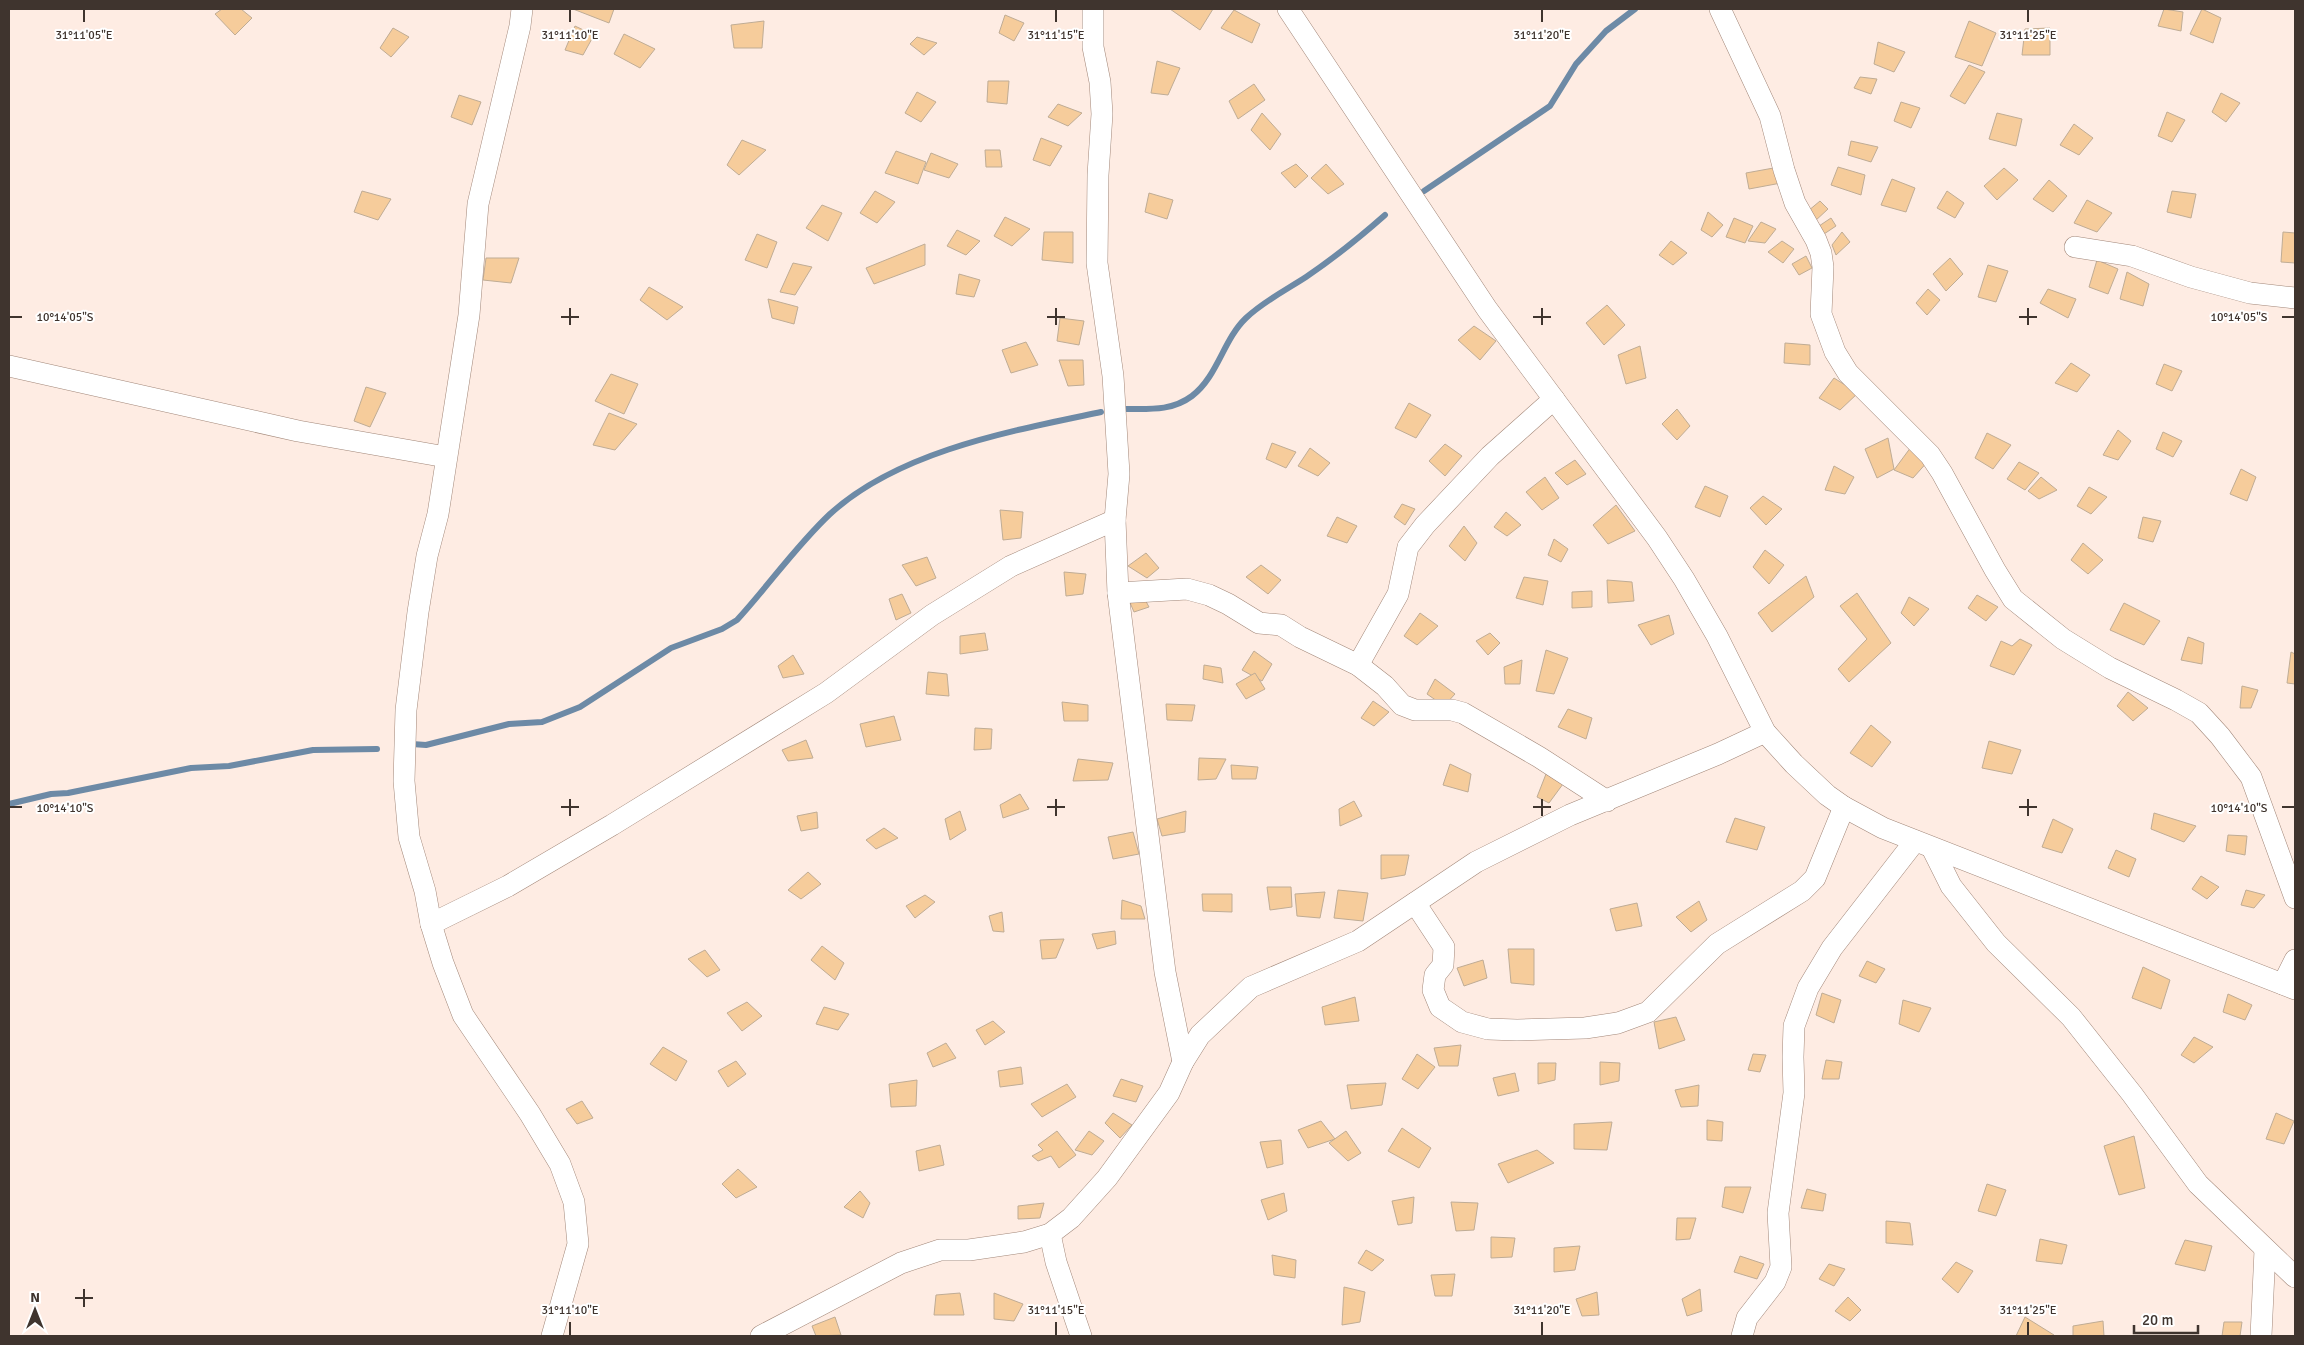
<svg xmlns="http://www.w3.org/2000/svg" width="2304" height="1345" font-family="Signika,sans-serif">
<rect width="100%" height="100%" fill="#feece3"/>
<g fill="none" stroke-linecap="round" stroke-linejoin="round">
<!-- stream -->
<g stroke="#6d8aa6" stroke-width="6">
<polyline points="1424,191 1550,106 1576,64 1606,31 1635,9"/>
<path d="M1126,409c24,0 46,2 66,-13 26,-20 31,-56 54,-78 18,-17 40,-28 60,-41 28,-19 53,-39 79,-62"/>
<path d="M412,744l14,1 83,-21 33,-2 38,-15 91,-59 51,-19 15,-9c32,-35 59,-74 93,-106 69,-63 181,-83 271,-102"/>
<polyline points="9,804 51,794 68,793 191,768 229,766 313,750 377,749"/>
</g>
</g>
<!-- building -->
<g fill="#f6cc9b" stroke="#bfac95">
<polygon points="222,9 241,9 252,18 235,35 215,14"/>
<polygon points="573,9 614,9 609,23"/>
<polygon points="1170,9 1213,9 1200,30"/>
<polygon points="2164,9 2183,12 2181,31 2158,26"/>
<polygon points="2202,9 2221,18 2213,43 2190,34"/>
<polygon points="1234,10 1260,24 1252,43 1221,28"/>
<polygon points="1005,15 1024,23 1014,41 999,33"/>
<polygon points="764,21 762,48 734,48 731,25"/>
<polygon points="1969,21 1996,33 1982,66 1955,57"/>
<polygon points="575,26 594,35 583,55 565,50"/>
<polygon points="393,28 409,37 391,57 380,48"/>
<polygon points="2050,28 2050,55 2022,55 2025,29"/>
<polygon points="624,34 655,49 640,68 614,54"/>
<polygon points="917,37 937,43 924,55 910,44"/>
<polygon points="1878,42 1905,52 1894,72 1874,64"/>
<polygon points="1157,61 1180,68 1168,95 1151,93"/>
<polygon points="1969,65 1985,72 1965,104 1950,96"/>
<polygon points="1860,77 1877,79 1871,94 1854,88"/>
<polygon points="988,81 1009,81 1007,104 987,102"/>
<polygon points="1254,84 1265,100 1238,119 1229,101"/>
<polygon points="917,92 936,102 921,122 905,113"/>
<polygon points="2221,93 2240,103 2226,122 2212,112"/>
<polygon points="459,95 481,102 472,125 451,117"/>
<polygon points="1901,102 1920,108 1911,128 1894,121"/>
<polygon points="1058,104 1082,113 1068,126 1048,117"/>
<polygon points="2167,112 2185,120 2172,142 2158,136"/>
<polygon points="1262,113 1281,134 1270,150 1251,130"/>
<polygon points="1997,113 2022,119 2016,146 1989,139"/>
<polygon points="2074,124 2093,138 2079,155 2060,145"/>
<polygon points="1041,138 1062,146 1050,166 1033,160"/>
<polygon points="742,140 766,150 739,175 727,165"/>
<polygon points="1851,141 1878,147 1871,162 1848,155"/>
<polygon points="985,150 1000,150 1002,167 986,167"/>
<polygon points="896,151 926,162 918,184 885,173"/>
<polygon points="931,153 958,164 949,178 924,170"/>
<polygon points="1296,164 1308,176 1295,188 1281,173"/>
<polygon points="1326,164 1344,184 1328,194 1311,178"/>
<polygon points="1779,167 1781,183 1749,189 1746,173"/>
<polygon points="1838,167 1865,175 1861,195 1831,185"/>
<polygon points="2004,168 2018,180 1997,200 1984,186"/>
<polygon points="1892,179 1915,188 1906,212 1881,205"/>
<polygon points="2049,180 2067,196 2053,212 2033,199"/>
<polygon points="362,191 391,199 378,220 354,212"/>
<polygon points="875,191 895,202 877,223 860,213"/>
<polygon points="1947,191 1964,203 1955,218 1937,208"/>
<polygon points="2172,191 2196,194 2191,218 2167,212"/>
<polygon points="1149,193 1173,200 1167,219 1145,212"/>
<polygon points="2087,200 2112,213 2097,232 2074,223"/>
<polygon points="1820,201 1828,209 1814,222 1808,211"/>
<polygon points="822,205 842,213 828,241 806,228"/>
<polygon points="1708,212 1723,225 1712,237 1701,230"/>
<polygon points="1005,217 1030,229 1012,246 994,236"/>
<polygon points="1734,218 1753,226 1745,243 1726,237"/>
<polygon points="1831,218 1836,226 1821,236 1816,228"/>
<polygon points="1761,222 1776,229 1765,243 1748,241"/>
<polygon points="957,230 980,241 966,255 947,246"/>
<polygon points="1044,232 1073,232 1073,263 1042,260"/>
<polygon points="1842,232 1850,242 1836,255 1832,245"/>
<polygon points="2283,232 2295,233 2295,263 2281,262"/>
<polygon points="757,234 777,242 767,268 745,260"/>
<polygon points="1671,241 1687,253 1673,265 1659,255"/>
<polygon points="1782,241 1794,249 1783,263 1768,252"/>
<polygon points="925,244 925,265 874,284 866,268"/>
<polygon points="1806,256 1812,268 1799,275 1792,264"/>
<polygon points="486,258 519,258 511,283 483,280"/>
<polygon points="1950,258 1963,274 1946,291 1933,274"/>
<polygon points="2097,260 2118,269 2108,294 2089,287"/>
<polygon points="793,263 812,267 795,295 780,292"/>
<polygon points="1988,265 2008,271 1996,302 1978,297"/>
<polygon points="2127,272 2149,284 2143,306 2120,299"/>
<polygon points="959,274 980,280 974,297 956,294"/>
<polygon points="649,287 683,307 667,320 640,300"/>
<polygon points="1928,289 1940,300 1927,315 1916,303"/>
<polygon points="2048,289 2076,299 2068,318 2040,303"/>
<polygon points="768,299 798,307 794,324 772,318"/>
<polygon points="1607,305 1625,325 1604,345 1586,323"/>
<polygon points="1060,318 1084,321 1079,345 1057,341"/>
<polygon points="1474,326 1496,341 1480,360 1458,340"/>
<polygon points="1026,342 1038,365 1011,373 1002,350"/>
<polygon points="1785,343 1810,345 1810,365 1784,363"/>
<polygon points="1640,346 1646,378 1626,384 1618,355"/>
<polygon points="1059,360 1083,360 1084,385 1068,386"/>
<polygon points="2071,363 2090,375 2077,392 2055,383"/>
<polygon points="2164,364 2182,371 2172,391 2156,384"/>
<polygon points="611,374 638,384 624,414 595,401"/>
<polygon points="1834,378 1858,393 1840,410 1819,398"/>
<polygon points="366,387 386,393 370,427 354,421"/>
<polygon points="1409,403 1431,415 1416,438 1395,428"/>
<polygon points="1677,409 1690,426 1677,440 1662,424"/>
<polygon points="609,413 637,424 615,450 593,445"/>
<polygon points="2118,430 2131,441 2118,460 2103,455"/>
<polygon points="2163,432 2182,441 2173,457 2156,449"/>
<polygon points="1987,433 2011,445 1993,469 1975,458"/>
<polygon points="1888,438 1894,469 1877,478 1865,449"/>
<polygon points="1272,443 1296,452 1286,468 1266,459"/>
<polygon points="1445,444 1462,456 1445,476 1429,461"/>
<polygon points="1911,447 1929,460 1913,478 1894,470"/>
<polygon points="1310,448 1330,463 1318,476 1298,466"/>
<polygon points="1575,460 1586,474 1567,485 1555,473"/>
<polygon points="2019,462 2039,473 2025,490 2007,479"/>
<polygon points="1834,466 1854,477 1845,494 1825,490"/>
<polygon points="2241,469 2256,477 2247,501 2230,494"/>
<polygon points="1545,477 1559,498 1542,510 1526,492"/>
<polygon points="2041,477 2057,490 2039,499 2028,491"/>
<polygon points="1705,486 1728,496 1720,517 1695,507"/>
<polygon points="2089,487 2107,497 2091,514 2077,506"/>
<polygon points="1763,496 1782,509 1766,525 1750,508"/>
<polygon points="1402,504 1415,509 1405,525 1394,517"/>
<polygon points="1616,505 1635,531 1608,544 1593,525"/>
<polygon points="1000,510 1023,512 1021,538 1003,540"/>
<polygon points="1506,512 1521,525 1507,536 1494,527"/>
<polygon points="1337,517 1357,526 1347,543 1327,536"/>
<polygon points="2143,517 2161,521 2153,542 2138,538"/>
<polygon points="1464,526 1477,543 1465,561 1449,546"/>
<polygon points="1554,539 1568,549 1561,562 1548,555"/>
<polygon points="2083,543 2103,560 2088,574 2071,560"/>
<polygon points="1765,550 1784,565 1769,584 1753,567"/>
<polygon points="1146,553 1159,568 1147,578 1128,566"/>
<polygon points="927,557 936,578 916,586 902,565"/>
<polygon points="1261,565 1281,580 1268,594 1246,577"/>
<polygon points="1064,572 1086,574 1083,594 1066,596"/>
<polygon points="1806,576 1814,597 1772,632 1758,613"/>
<polygon points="1524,577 1548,581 1543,605 1516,598"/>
<polygon points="1607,580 1632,582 1634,601 1608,603"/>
<polygon points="1592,591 1592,607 1572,608 1572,592"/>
<polygon points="1141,592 1149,607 1134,612 1128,598"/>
<polygon points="1857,593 1891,643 1849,682 1838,669 1867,639 1840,606"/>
<polygon points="902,594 911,613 896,620 889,599"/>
<polygon points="1977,595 1998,607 1986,621 1968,608"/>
<polygon points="1909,597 1929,609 1914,626 1901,613"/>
<polygon points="2124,603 2160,621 2144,645 2110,630"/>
<polygon points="1420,613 1438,626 1417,645 1404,636"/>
<polygon points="1669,615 1674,634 1651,645 1638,625"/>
<polygon points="985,633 988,650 960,654 960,636"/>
<polygon points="1490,633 1500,643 1488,655 1476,641"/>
<polygon points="2188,637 2204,643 2202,664 2181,660"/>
<polygon points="2020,639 2032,645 2014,675 1990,666 2001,641 2012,646"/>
<polygon points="1546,650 1568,658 1554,694 1536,691"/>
<polygon points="1254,651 1272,664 1262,681 1242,670"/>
<polygon points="2291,652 2295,654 2295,684 2287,683"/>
<polygon points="793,655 804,674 783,678 778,666"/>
<polygon points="1522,660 1520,684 1505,684 1504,667"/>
<polygon points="1204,665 1221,668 1223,683 1203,679"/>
<polygon points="928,672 947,674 949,696 926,694"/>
<polygon points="1255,673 1265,689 1246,699 1236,684"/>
<polygon points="1435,679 1455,694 1444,706 1427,694"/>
<polygon points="2242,686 2258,690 2251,708 2240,708"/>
<polygon points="2128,692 2148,708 2133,721 2117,706"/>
<polygon points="1373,701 1389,712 1374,726 1361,718"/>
<polygon points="1062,702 1088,705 1088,721 1064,721"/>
<polygon points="1166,704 1195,705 1192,721 1167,720"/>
<polygon points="1568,709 1592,718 1586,739 1558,727"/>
<polygon points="894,716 901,740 866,747 860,724"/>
<polygon points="1871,725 1891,742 1872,767 1850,753"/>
<polygon points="975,728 992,729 991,749 974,750"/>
<polygon points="806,740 813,758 788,761 782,750"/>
<polygon points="1989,741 2021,750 2012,774 1982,768"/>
<polygon points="1199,758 1226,759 1216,779 1198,780"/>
<polygon points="1078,759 1113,763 1108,780 1073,781"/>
<polygon points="1450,764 1471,774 1468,792 1443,785"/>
<polygon points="1231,765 1258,767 1256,779 1232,779"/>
<polygon points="1546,774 1563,784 1549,803 1537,797"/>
<polygon points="1020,794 1029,809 1003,818 1000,805"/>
<polygon points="1354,801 1362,816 1340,826 1339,809"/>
<polygon points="960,811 966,830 950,840 945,819"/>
<polygon points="1186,811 1185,832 1162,836 1157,819"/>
<polygon points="817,812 818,828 801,831 797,816"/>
<polygon points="2154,813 2196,826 2184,842 2151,829"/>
<polygon points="1735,818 1765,827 1757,850 1726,842"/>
<polygon points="2053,819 2073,829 2062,853 2042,847"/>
<polygon points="884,828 898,838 876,849 866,840"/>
<polygon points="1133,832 1139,854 1113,859 1108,837"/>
<polygon points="2228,835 2247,836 2245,855 2226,851"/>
<polygon points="2116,850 2136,859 2129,877 2108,868"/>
<polygon points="1381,855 1409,855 1405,875 1381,879"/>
<polygon points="808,872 821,884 801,899 788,890"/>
<polygon points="2201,876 2219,887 2207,899 2192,889"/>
<polygon points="1267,887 1291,887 1292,907 1270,910"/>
<polygon points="1338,890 1368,893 1363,921 1334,918"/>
<polygon points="2246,890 2265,895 2254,908 2241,905"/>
<polygon points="1325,892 1320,918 1297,916 1295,894"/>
<polygon points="1202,894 1232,894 1232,912 1203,911"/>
<polygon points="925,895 935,902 915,918 906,906"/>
<polygon points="1122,900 1141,906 1145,919 1121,919"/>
<polygon points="1699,901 1707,920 1691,932 1676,917"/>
<polygon points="1637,903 1642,926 1616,931 1610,909"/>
<polygon points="1002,912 1004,932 993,931 989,916"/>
<polygon points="1115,931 1116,944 1097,949 1092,934"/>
<polygon points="1064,939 1056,958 1042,959 1040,940"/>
<polygon points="822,946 844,963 835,980 811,960"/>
<polygon points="1508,949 1534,949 1534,985 1511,983"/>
<polygon points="705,950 720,970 707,977 688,959"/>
<polygon points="1483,960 1487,978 1464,986 1457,968"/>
<polygon points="1867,961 1885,969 1876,983 1859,976"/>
<polygon points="2143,967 2170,980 2161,1009 2132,998"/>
<polygon points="1822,993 1841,1000 1834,1023 1816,1015"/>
<polygon points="2228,994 2252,1005 2245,1020 2223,1012"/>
<polygon points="1355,997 1359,1021 1325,1025 1322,1007"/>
<polygon points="1903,1000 1931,1008 1919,1032 1899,1024"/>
<polygon points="747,1002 762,1016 742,1031 727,1013"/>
<polygon points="824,1007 849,1014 838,1030 816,1024"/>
<polygon points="1676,1017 1685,1040 1659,1049 1654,1022"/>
<polygon points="993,1021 1005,1032 985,1045 976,1030"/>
<polygon points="2194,1037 2213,1047 2194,1063 2181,1055"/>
<polygon points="946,1043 956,1058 933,1067 927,1053"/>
<polygon points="1461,1045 1458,1066 1439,1066 1434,1048"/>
<polygon points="663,1047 687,1061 676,1081 650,1064"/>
<polygon points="1417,1054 1435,1067 1418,1089 1402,1079"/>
<polygon points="1753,1054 1766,1055 1760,1072 1748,1070"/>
<polygon points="1826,1060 1842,1062 1839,1079 1822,1079"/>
<polygon points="736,1061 746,1074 728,1087 718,1071"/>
<polygon points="1600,1062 1620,1063 1619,1081 1600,1085"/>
<polygon points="1538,1063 1556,1063 1555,1080 1538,1084"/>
<polygon points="1021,1067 1023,1084 1000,1087 998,1071"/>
<polygon points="1515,1073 1519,1091 1498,1096 1493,1078"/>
<polygon points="1121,1079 1143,1086 1136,1102 1113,1096"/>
<polygon points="917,1080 916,1106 891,1107 889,1084"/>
<polygon points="1386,1083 1382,1105 1351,1109 1347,1085"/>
<polygon points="1067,1084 1076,1097 1042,1117 1031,1104"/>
<polygon points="1699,1085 1698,1106 1681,1107 1675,1090"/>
<polygon points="582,1101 593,1118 577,1124 566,1109"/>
<polygon points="1113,1113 1132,1125 1120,1138 1105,1123"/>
<polygon points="2276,1113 2294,1121 2284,1144 2266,1139"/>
<polygon points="1707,1120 1723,1122 1722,1141 1707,1140"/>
<polygon points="1321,1121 1335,1139 1308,1148 1298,1130"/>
<polygon points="1612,1122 1607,1150 1574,1149 1574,1124"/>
<polygon points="1402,1128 1431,1148 1419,1168 1388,1151"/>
<polygon points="1057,1131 1076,1155 1059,1168 1051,1156 1038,1161 1032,1156 1043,1150 1038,1145"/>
<polygon points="1089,1131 1104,1141 1092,1155 1075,1150"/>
<polygon points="1346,1131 1361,1153 1348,1161 1329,1143"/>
<polygon points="2134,1136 2145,1188 2119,1195 2104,1146"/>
<polygon points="1281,1140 1283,1164 1267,1168 1260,1142"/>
<polygon points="940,1145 944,1165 919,1171 916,1151"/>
<polygon points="1537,1150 1554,1163 1508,1183 1498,1164"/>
<polygon points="738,1169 757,1187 736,1198 722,1184"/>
<polygon points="1987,1184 2006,1190 1996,1216 1978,1211"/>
<polygon points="1725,1187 1751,1187 1743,1213 1722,1207"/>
<polygon points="1807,1189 1826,1194 1823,1211 1801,1208"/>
<polygon points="860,1191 870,1203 863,1218 844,1207"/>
<polygon points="1284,1193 1287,1211 1268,1220 1261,1200"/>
<polygon points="1414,1197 1412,1223 1398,1225 1392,1201"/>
<polygon points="1451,1202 1478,1203 1474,1230 1456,1231"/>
<polygon points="1044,1203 1040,1218 1018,1219 1018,1206"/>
<polygon points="1677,1218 1696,1218 1690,1239 1676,1240"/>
<polygon points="1886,1221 1910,1223 1913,1245 1886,1243"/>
<polygon points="1491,1237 1515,1238 1512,1257 1491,1258"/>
<polygon points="2040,1239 2067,1245 2062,1264 2036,1261"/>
<polygon points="2185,1240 2212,1246 2205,1271 2175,1264"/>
<polygon points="1580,1246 1575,1270 1554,1272 1554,1248"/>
<polygon points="1366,1250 1384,1260 1372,1271 1358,1263"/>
<polygon points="1272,1255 1296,1260 1295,1278 1274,1275"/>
<polygon points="1740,1256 1764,1264 1757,1279 1734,1272"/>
<polygon points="1956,1262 1973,1271 1958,1293 1942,1279"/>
<polygon points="1829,1264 1845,1269 1834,1286 1819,1279"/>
<polygon points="1455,1274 1452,1296 1435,1296 1431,1275"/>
<polygon points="1344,1287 1365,1292 1360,1322 1342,1325"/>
<polygon points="1700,1289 1702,1311 1687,1316 1682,1299"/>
<polygon points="1597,1292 1599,1315 1582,1316 1576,1299"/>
<polygon points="960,1293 964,1315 934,1315 936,1295"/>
<polygon points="994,1293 1023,1304 1014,1321 994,1319"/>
<polygon points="1848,1297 1861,1310 1850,1321 1835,1311"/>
<polygon points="835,1317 841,1335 816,1336 812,1326"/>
<polygon points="2025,1317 2054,1335 2054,1336 2016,1336"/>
<polygon points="2103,1321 2104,1336 2073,1336 2073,1326"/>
<polygon points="2224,1322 2242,1322 2240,1336 2222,1336"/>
</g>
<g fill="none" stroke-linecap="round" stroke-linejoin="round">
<defs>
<g id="street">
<polyline points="522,9 520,26 478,204 469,315 438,514 427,556 418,612 406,710 404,781 409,837 425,891 431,924 443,963 463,1015 530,1114 560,1164 574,1202 578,1244 552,1336"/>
<polyline points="1093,9 1093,47 1100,82 1102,114 1098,175 1097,263 1113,376 1119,474 1115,520 1118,593 1165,972 1183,1062"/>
<polyline points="1288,9 1487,309 1657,538 1684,579 1717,636 1765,732 1794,764 1827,795 1844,807 1883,828 2295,989"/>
<polyline points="1720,9 1770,116 1784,170 1795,203 1816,240 1821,253 1823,267 1821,314 1835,352 1848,373 1930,455 1942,473 1995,570 2013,599 2063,639 2110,668 2176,700 2199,713 2220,736 2251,777 2295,898"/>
<polyline points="2075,247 2132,256 2191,277 2250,293 2295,298"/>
<polyline points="9,366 298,431 446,457"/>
<polyline points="1118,593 1187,589 1209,595 1228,604 1259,623 1281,625 1300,637 1358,665 1385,686 1402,705 1415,710 1452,710 1463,713 1539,757 1607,801"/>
<polyline points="1358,665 1398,594 1408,547 1425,525 1490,456 1554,399"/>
<polyline points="1932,848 1951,886 1996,943 2071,1017 2132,1094 2198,1184 2295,1277"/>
<polyline points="1415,903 1444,947 1443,965 1435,975 1433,990 1440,1007 1462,1022 1488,1029 1517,1030 1585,1028 1618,1023 1648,1012 1717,944 1802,891 1815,878 1844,807"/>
<polyline points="431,924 508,886 612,825 826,693 932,615 1011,566 1115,520"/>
<polyline points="2283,984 2295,960"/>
<polyline points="1050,1234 1056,1262 1081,1336"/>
<polyline points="761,1336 901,1263 940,1250 969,1250 1024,1242 1050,1234 1071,1218 1107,1178 1169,1093 1183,1062 1200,1035 1251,987 1358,941 1476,862 1570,815 1718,754 1765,732"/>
<polyline points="1742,1336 1747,1318 1775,1282 1781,1267 1778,1213 1794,1093 1793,1057 1794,1026 1808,988 1832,948 1915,841"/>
<polyline points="2261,1336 2265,1250"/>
</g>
</defs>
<!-- street casing -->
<use href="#street" stroke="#a28779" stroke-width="22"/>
<!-- street -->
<use href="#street" stroke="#fff" stroke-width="21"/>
</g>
<!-- ticks -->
<path fill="none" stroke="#3f342e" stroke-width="2" d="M84,10v12M570,10v12M1056,10v12M1542,10v12M2028,10v12M570,308v17M1056,308v17M1542,308v17M2028,308v17M10,317h12M561,317h18M1047,317h18M1533,317h18M2019,317h18M2282,317h12M570,799v17M1056,799v17M1542,799v17M2028,799v17M10,807h12M561,807h18M1047,807h18M1533,807h18M2019,807h18M2282,807h12M84,1289v18M75,1298h18M570,1322v13M1056,1322v13M1542,1322v13M2028,1322v13"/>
<g font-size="12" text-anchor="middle" fill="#3f342e" stroke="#fff" stroke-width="4" stroke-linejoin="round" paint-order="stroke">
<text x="84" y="39">31°11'05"E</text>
<text x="570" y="39">31°11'10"E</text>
<text x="1056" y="39">31°11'15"E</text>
<text x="1542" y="39">31°11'20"E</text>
<text x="2028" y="39">31°11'25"E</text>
<text x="65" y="321">10°14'05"S</text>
<text x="2239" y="321">10°14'05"S</text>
<text x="65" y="812">10°14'10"S</text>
<text x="2239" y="812">10°14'10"S</text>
<text x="570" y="1314">31°11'10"E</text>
<text x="1056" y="1314">31°11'15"E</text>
<text x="1542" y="1314">31°11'20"E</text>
<text x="2028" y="1314">31°11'25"E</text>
</g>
<!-- border -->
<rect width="2304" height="1345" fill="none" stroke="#3f342e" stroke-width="20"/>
<!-- north arrow -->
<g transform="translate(35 1310)" stroke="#ffffff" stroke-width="4" paint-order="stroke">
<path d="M0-4L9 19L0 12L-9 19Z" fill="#3f342e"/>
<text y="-8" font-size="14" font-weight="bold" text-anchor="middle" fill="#3f342e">N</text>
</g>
<!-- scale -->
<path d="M2134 1325v8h64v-8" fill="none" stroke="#3f342e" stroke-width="2.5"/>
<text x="2142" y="1325" font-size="15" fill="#3f342e" stroke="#ffffff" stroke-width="4" paint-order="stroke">20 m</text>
</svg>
